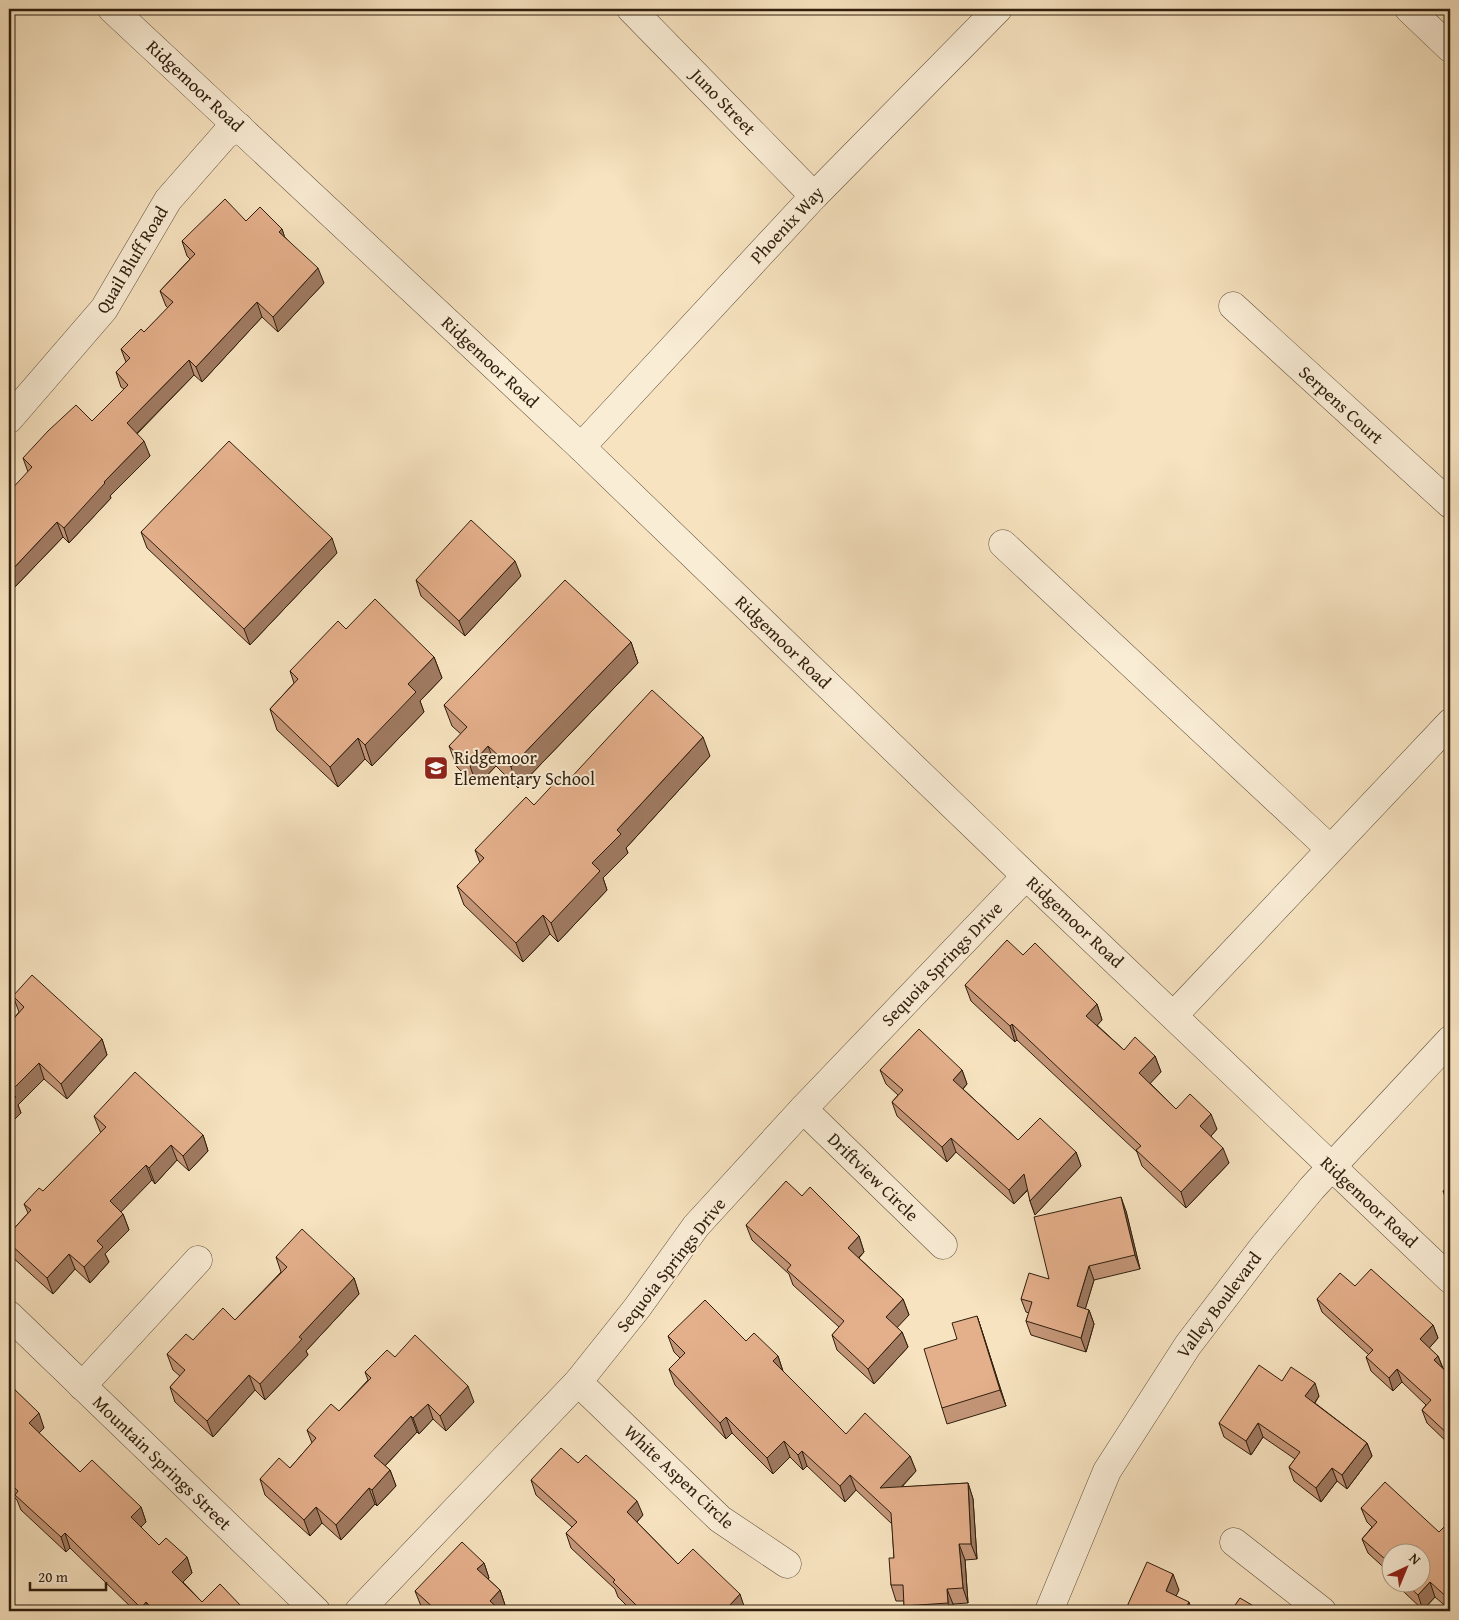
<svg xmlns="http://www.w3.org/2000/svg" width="1459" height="1620" font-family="'Gentium Book Plus',serif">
<rect width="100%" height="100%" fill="#f7e3c0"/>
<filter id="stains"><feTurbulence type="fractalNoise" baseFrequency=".004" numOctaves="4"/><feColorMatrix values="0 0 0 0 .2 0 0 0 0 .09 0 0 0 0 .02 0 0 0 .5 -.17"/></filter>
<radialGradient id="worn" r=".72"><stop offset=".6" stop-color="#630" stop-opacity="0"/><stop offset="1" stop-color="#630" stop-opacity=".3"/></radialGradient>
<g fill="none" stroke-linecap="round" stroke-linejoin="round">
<defs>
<g id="minor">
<polyline points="112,9 581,447 1026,876 1450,1279"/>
<polyline points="631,9 814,196"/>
<polyline points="1409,9 1450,48"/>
<polyline points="1233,306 1450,504"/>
<polyline points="9,419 104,309 168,200 225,135 239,127"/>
<polyline points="581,447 814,196 998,9"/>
<polyline points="1003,544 1329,848"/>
<polyline points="1174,1015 1450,723"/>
<polyline points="803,1109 943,1245"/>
<polyline points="9,1315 316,1611"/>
<polyline points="578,1382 720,1519 787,1564"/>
<polyline points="82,1386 198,1260"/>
<polyline points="1234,1542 1322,1611"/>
<polyline points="359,1611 578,1382 637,1308 696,1226 803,1109 1026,876"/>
<polyline points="1049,1611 1107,1471 1188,1345 1263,1247 1312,1188 1450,1040"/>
</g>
</defs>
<!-- minor casing -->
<use href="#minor" stroke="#614f3a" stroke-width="29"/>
<!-- minor -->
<use href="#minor" stroke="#faedd6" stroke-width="28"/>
</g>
<!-- wall -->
<g fill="#c49678" stroke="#2f1e0d">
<polygon points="246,221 282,229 284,236 324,283 278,332 262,317 202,382 194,375 137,434 150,456 110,496 111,498 69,543 63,537 11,591 14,598 9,604 28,472 23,458 92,421 124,389 121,387 116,372 126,362 121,349 144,332 168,308 166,306 160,291 190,259 187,256 182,241"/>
<polygon points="141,532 337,553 250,645 147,548"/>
<polygon points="521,576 465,636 421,596 416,580"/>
<polygon points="346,629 434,657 442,678 420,701 424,712 372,766 365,759 338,787 277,730 270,709 294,683 290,671"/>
<polygon points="631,642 638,663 518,788 496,766 477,786 457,767 449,746 461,734 452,726 444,705"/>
<polygon points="710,756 626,848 628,853 603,878 607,890 558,942 550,934 523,962 464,905 457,886 480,863 475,850 534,805 567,782"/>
<polygon points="1023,955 1097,1004 1102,1020 1097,1025 1124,1050 1155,1056 1161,1072 1150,1083 1176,1109 1217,1129 1211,1136 1229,1163 1186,1208 1142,1166 1137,1152 1017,1040 1015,1042 971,1001 965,985"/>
<polygon points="13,996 102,1039 107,1055 67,1099 44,1079 18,1105 21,1113 9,1125 9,1024 19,1012"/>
<polygon points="880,1070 962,1070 967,1084 963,1089 1018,1140 1076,1152 1081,1166 1035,1215 1030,1201 1028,1190 1014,1204 956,1152 947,1162 897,1116 892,1102 898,1095 886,1084"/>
<polygon points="94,1116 203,1135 208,1151 189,1171 177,1160 155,1184 152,1180 120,1212 123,1214 129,1230 105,1254 109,1262 90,1283 75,1269 53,1294 10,1255 9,1252 9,1234 28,1213 24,1204 43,1191 101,1133 100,1131"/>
<polygon points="1450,1184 1450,1208 1449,1207 1443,1191"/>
<polygon points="802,1196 859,1236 864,1252 859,1258 903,1299 909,1315 897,1327 902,1332 908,1347 874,1384 837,1350 832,1335 839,1327 793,1285 789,1274 752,1240 746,1225"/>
<polygon points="1126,1211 1140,1269 1094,1280 1085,1309 1089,1310 1094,1324 1086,1352 1031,1335 1026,1321 1029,1313 1026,1312 1021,1299 1049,1279"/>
<polygon points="276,1257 354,1278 359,1294 306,1351 308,1355 265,1400 255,1390 213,1437 175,1402 170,1387 180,1376 173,1370 167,1354 193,1340 235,1320 281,1272"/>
<polygon points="1355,1286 1433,1325 1438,1338 1429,1348 1438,1356 1443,1368 1450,1375 1450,1445 1427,1423 1422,1410 1426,1405 1402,1382 1393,1391 1371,1371 1366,1357 1369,1355 1322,1312 1317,1299"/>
<polygon points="977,1316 982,1331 1006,1406 947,1424 942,1408 957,1339"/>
<polygon points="668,1336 746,1341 778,1356 783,1371 846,1434 910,1456 916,1471 902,1487 968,1483 973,1499 977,1559 965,1560 968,1603 953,1604 954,1611 906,1611 904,1606 904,1601 896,1601 891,1585 894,1558 892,1524 856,1490 845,1502 807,1466 803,1470 790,1457 773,1474 732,1433 726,1439 675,1385 669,1369 680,1358 674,1352"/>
<polygon points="395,1357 474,1402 446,1431 433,1419 419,1434 417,1432 385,1466 390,1470 396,1486 377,1506 375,1504 341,1540 322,1523 310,1536 265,1495 260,1479 290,1468 312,1443 307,1430 339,1411 368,1380 365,1372"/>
<polygon points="9,1380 13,1384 15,1390 44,1428 39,1433 80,1472 141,1507 146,1522 141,1527 159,1545 187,1557 192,1573 183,1582 202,1602 242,1607 243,1611 135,1611 70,1548 66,1552 21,1510 17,1500 9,1492"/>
<polygon points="1282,1381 1319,1396 1315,1403 1367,1443 1372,1456 1347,1489 1337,1481 1321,1502 1294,1481 1289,1467 1295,1459 1263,1437 1251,1455 1224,1437 1219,1423"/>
<polygon points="578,1463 643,1515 637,1522 678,1564 745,1609 743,1611 632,1611 618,1597 615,1589 571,1548 566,1533 572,1527 536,1495 531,1480"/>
<polygon points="1361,1508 1439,1532 1450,1530 1450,1610 1435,1597 1423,1610 1404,1592 1400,1582 1422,1582 1392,1552 1392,1575 1368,1553 1362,1539 1372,1527 1367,1522"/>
<polygon points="484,1563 489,1578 488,1579 500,1590 505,1605 500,1610 501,1611 426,1611 421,1606 415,1591"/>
</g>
<!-- shaded-wall -->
<g fill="#a07a61" stroke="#2f1e0d">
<polygon points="282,229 287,244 279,232"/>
<polygon points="318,268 324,283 278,332 273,317"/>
<polygon points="257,302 262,317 202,382 196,367"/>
<polygon points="189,360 194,375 132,438 127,423"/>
<polygon points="144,441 150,456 110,496 111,498 69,543 64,528 104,482"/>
<polygon points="57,522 63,537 11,591 14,598 9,604 9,573"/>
<polygon points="332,538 337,553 250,645 244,629"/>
<polygon points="515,561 521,576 465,636 459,621"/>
<polygon points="631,642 638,663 518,788 511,767"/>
<polygon points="434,657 442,678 420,701 424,712 372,766 365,745 408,684"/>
<polygon points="703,737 710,756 626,848 628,853 603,878 607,890 558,942 551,923 592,863 617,830"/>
<polygon points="358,738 365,759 338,787 330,767"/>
<polygon points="488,746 496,766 477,786 470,766"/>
<polygon points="543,915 550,934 523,962 516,943"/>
<polygon points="1097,1004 1102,1020 1092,1031 1086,1016"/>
<polygon points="1012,1024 1017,1040 1015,1042 1010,1026"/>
<polygon points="102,1039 107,1055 67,1099 61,1084"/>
<polygon points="1155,1056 1161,1072 1145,1089 1139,1073"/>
<polygon points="39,1063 44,1079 18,1105 21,1113 9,1125 9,1104 10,1092"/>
<polygon points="962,1070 967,1084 958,1094 953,1080"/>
<polygon points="1211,1114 1217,1129 1206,1142 1200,1126"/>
<polygon points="203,1135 208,1151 189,1171 183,1156"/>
<polygon points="951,1138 956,1152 947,1162 942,1147"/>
<polygon points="171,1145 177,1160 155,1184 149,1168"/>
<polygon points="1223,1148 1229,1163 1186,1208 1181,1192"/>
<polygon points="1076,1152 1081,1166 1035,1215 1030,1201"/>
<polygon points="146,1165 152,1180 116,1217 110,1201"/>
<polygon points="1024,1174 1029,1188 1014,1204 1009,1190"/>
<polygon points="1121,1197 1126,1211 1140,1269 1135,1255"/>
<polygon points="123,1214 129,1230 105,1254 109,1262 90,1283 84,1267 97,1241"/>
<polygon points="859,1236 864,1252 853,1263 848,1248"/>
<polygon points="69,1254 75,1269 53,1294 47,1278"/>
<polygon points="1089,1266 1094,1280 1082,1320 1077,1306"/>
<polygon points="354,1278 359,1294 306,1351 308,1355 265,1400 260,1384 299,1337"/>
<polygon points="903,1299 909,1315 892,1333 886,1317"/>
<polygon points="1089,1310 1094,1324 1086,1352 1081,1338"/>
<polygon points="977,1316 982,1331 1006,1406 1000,1390"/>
<polygon points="1433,1325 1438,1338 1425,1353 1420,1339"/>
<polygon points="902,1332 908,1347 874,1384 868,1369"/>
<polygon points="778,1356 783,1372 773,1361"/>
<polygon points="1438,1356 1443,1369 1434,1360"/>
<polygon points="1397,1369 1402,1382 1393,1391 1389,1378"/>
<polygon points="249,1375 255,1390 213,1437 207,1421"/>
<polygon points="1315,1383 1319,1396 1310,1410 1305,1396"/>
<polygon points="468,1386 474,1402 446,1431 440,1416"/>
<polygon points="428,1404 433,1419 419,1434 413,1418"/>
<polygon points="39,1413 44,1428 34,1438 29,1423"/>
<polygon points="411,1416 417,1432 380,1471 374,1456"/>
<polygon points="726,1417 732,1433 726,1439 720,1423"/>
<polygon points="1258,1423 1263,1437 1251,1455 1246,1441"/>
<polygon points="784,1441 790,1457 773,1474 767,1458"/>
<polygon points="1367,1443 1372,1456 1347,1489 1342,1475"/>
<polygon points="802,1451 807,1466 803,1470 798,1455"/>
<polygon points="910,1456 916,1471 886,1503 880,1488"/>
<polygon points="1332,1468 1337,1481 1321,1502 1316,1488"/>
<polygon points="390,1470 396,1486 377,1506 372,1490"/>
<polygon points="850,1475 856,1490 845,1502 840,1486"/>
<polygon points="968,1483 973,1499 977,1559 971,1544"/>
<polygon points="369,1488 375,1504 341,1540 336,1525"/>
<polygon points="637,1501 643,1515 632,1527 627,1512"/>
<polygon points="141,1507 146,1522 136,1532 131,1517"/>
<polygon points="316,1507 322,1523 310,1536 304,1520"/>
<polygon points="65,1533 70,1548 66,1552 61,1537"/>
<polygon points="959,1544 965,1560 968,1603 963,1588"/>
<polygon points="187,1557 192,1573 178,1587 172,1572"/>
<polygon points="484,1563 489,1578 483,1584 477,1569"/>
<polygon points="1173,1574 1179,1590 1171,1607 1166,1591"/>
<polygon points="1430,1582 1435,1597 1423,1610 1418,1595"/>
<polygon points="947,1589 953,1604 954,1611 951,1611 948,1603"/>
<polygon points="500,1590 505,1605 499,1611 490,1601"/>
<polygon points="740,1594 745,1609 743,1611 731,1611 729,1606"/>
<polygon points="146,1602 150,1611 142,1611 141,1608"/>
<polygon points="1189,1602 1192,1611 1184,1611"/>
<polygon points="242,1607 243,1611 237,1611"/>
</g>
<!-- building -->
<g fill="#e4af8b" stroke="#2f1e0d">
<polygon points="225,199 246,221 260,207 282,229 279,232 318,268 273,317 257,302 196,367 189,360 127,423 144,441 104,482 105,483 64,528 57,522 9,573 9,492 32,467 23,458 48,431 76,405 92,421 128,385 116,372 130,358 121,349 141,329 144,332 173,302 160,291 195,254 182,241"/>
<polygon points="229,441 332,538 244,629 141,532"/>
<polygon points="471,520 515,561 459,621 416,580"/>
<polygon points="565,580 631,642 511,767 488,746 470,766 449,746 467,727 444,705"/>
<polygon points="375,599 434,657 408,684 416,692 365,745 358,738 330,767 270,709 298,679 290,671 338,621 346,629"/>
<polygon points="652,690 703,737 617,830 621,834 592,863 600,871 551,923 543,915 516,943 457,886 484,858 475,850 526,797 534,805 561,776 567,782"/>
<polygon points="1007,940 1023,955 1035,943 1097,1004 1086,1016 1124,1050 1135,1037 1155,1056 1139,1073 1176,1109 1190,1094 1211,1114 1200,1126 1223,1148 1181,1192 1136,1150 1141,1146 1012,1024 1010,1026 965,985"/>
<polygon points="32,975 102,1039 61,1084 39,1063 10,1092 16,1097 9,1104 9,1038 10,1037 9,1036 9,1024 24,1007 13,996"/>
<polygon points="919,1029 962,1070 953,1080 1018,1140 1040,1118 1076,1152 1030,1201 1024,1174 1009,1190 951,1138 942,1147 892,1102 903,1090 880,1070"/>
<polygon points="135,1072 203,1135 183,1156 171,1145 149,1168 146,1165 110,1201 123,1214 97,1241 103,1247 84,1267 69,1254 47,1278 9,1243 9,1234 31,1210 24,1204 39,1188 43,1191 106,1127 94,1116"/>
<polygon points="786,1181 802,1196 810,1187 859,1236 848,1248 903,1299 886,1317 902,1332 868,1369 832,1335 844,1321 787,1270 791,1265 746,1225"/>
<polygon points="1450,1184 1450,1198 1443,1191"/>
<polygon points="1121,1197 1135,1255 1089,1266 1077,1306 1089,1310 1081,1338 1026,1321 1032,1302 1021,1299 1029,1273 1049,1279 1034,1217"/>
<polygon points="302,1229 354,1278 299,1337 302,1339 260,1384 249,1375 207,1421 170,1387 185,1370 167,1354 186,1334 193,1340 223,1308 235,1320 287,1267 276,1257"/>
<polygon points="1371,1269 1433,1325 1420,1339 1438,1356 1434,1360 1450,1375 1450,1436 1422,1410 1431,1400 1397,1369 1389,1378 1366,1357 1373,1350 1317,1299 1340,1273 1355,1286"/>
<polygon points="705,1300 746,1341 754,1333 778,1356 773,1361 846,1434 865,1413 910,1456 880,1488 968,1483 971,1544 959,1544 963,1588 947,1589 948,1603 904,1606 903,1585 891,1585 889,1558 894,1558 891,1513 850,1475 840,1486 802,1451 798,1455 784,1441 767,1458 726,1417 720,1423 669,1369 685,1353 668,1336"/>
<polygon points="977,1316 1000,1390 942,1408 924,1349 957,1339 952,1323"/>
<polygon points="415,1335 468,1386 440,1416 428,1404 413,1418 411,1416 374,1456 390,1470 372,1490 369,1488 336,1525 316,1507 304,1520 260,1479 279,1458 290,1468 316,1438 307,1430 331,1404 339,1411 371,1378 365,1372 387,1350 395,1357"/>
<polygon points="1259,1365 1282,1381 1291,1367 1315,1383 1305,1396 1367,1443 1342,1475 1332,1468 1316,1488 1289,1467 1300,1452 1258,1423 1246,1441 1219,1423"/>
<polygon points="9,1380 13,1384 11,1386 39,1413 29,1423 80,1472 92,1460 141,1507 131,1517 159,1545 166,1538 187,1557 172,1572 202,1602 220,1584 242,1607 237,1611 155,1611 146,1602 141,1608 65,1533 61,1537 15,1495 18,1491 9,1482"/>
<polygon points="561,1448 578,1463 586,1455 637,1501 627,1512 678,1564 693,1549 740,1594 729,1606 735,1611 642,1611 613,1582 615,1580 566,1533 577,1522 531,1480"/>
<polygon points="1385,1482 1439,1532 1446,1525 1450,1530 1450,1600 1430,1582 1418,1595 1404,1582 1422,1582 1422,1552 1392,1552 1392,1565 1362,1539 1377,1522 1361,1508"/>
<polygon points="462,1542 484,1563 477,1569 500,1590 490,1601 501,1611 437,1611 415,1591"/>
<polygon points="1147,1562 1173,1574 1166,1591 1189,1602 1184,1611 1125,1611"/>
<polygon points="1240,1598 1262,1611 1231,1611"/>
</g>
<!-- icons -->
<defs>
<symbol id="school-square" viewBox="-11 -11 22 22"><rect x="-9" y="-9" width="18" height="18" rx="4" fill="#8f2418" stroke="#faedd6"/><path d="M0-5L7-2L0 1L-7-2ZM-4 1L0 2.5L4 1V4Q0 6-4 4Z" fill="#fff"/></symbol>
</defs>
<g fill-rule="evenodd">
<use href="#school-square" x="422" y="754" width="28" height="28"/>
</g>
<g text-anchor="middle" stroke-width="4" stroke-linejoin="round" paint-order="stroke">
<!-- street labels -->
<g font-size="18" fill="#2f1e0d" stroke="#faedd6">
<text transform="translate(195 86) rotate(43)" y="6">Ridgemoor Road</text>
<text transform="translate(723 102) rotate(46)" y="6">Juno Street</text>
<text transform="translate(787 225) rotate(-47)" y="6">Phoenix Way</text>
<text transform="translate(132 260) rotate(-59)" y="6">Quail Bluff Road</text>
<text transform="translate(490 362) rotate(43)" y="6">Ridgemoor Road</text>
<text transform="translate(1341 405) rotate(42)" y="6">Serpens Court</text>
<text transform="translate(783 642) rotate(44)" y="6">Ridgemoor Road</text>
<text transform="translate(1075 922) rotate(43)" y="6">Ridgemoor Road</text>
<text transform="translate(942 964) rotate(-46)" y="6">Sequoia Springs Drive</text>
<text transform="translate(873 1177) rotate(44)" y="6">Driftview Circle</text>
<text transform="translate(1369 1202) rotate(43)" y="6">Ridgemoor Road</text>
<text transform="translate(671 1265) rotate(-52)" y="6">Sequoia Springs Drive</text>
<text transform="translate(1219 1305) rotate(-53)" y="6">Valley Boulevard</text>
<text transform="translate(162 1463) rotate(44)" y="6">Mountain Springs Street</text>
<text transform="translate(679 1477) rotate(43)" y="6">White Aspen Circle</text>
</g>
<!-- poi labels -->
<g font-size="18" fill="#2f1e0d" stroke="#faedd6" text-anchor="start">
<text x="454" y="764">Ridgemoor<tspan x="454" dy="21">Elementary School</tspan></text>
</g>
</g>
<!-- margin -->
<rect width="1459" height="1620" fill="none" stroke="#f7e3c0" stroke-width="30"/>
<rect x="10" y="10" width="1439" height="1600" fill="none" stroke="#2f1e0d" stroke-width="2.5"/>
<rect x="15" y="15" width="1429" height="1590" fill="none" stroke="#2f1e0d"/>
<!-- north arrow -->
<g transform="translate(1406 1568) rotate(44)"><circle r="24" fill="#faedd6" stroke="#a99a86"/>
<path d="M0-4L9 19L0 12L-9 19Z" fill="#8f2418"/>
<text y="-8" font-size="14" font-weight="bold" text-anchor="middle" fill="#2f1e0d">N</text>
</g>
<!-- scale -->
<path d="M30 1582v8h76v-8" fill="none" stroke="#2f1e0d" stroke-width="2.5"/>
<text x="38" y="1582" font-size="15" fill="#2f1e0d" stroke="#faedd6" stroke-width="4" paint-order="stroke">20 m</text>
<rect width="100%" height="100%" filter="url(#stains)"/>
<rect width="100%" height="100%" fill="url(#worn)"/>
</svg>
